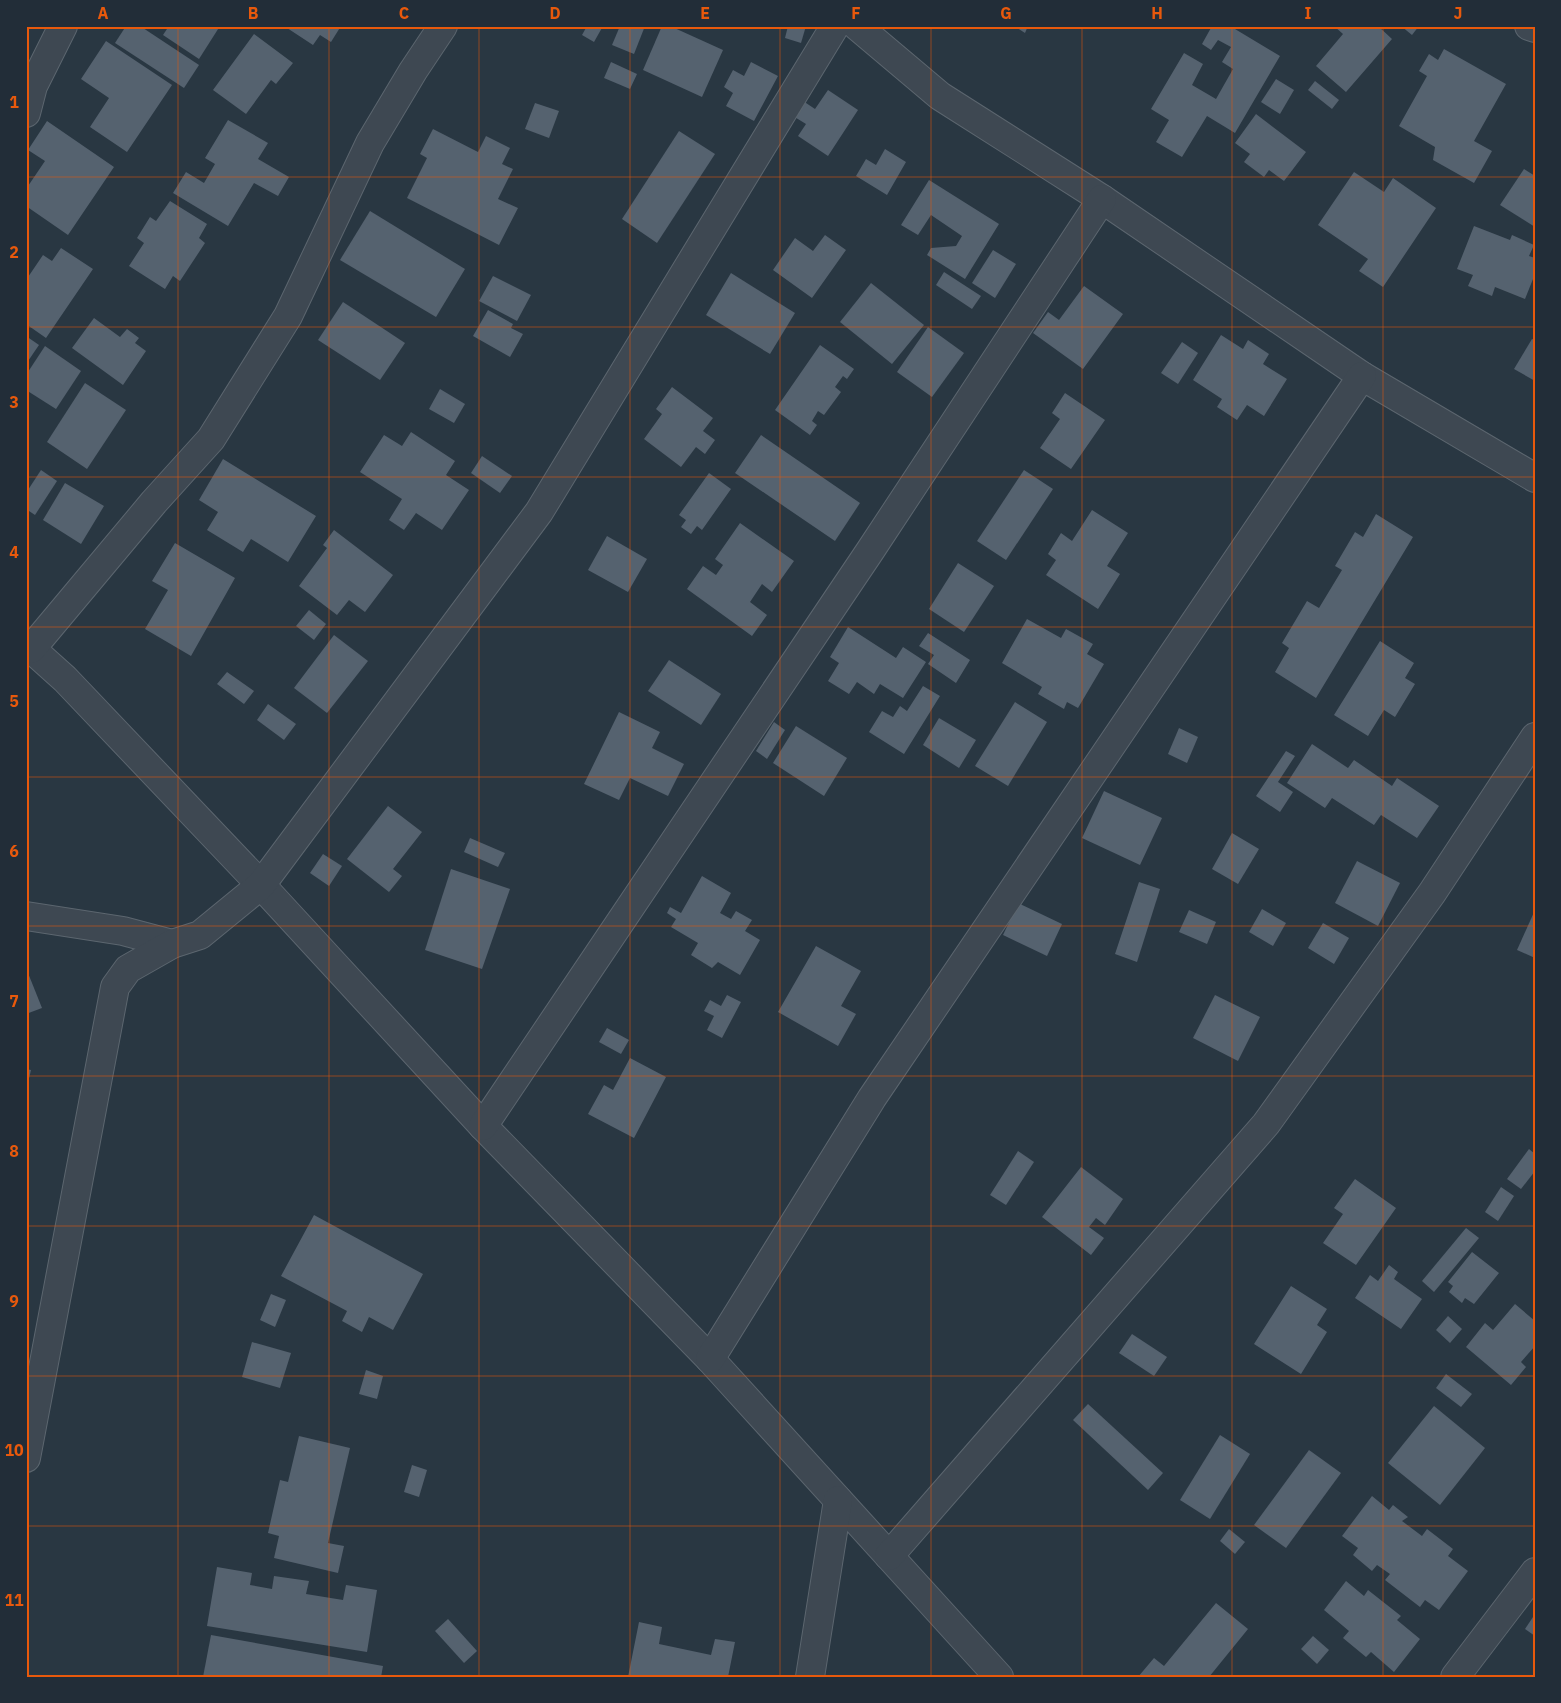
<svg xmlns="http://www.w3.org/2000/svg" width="1561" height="1703" font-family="'IBM Plex Sans',sans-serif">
<rect width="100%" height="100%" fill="#293742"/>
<!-- building -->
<g fill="#55626f">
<polygon points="126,26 140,26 199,65 184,88 115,43"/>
<polygon points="169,26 220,26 199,59 163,35"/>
<polygon points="284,26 341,26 331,42 320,35 313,45"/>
<polygon points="587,26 603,26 594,42 582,35"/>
<polygon points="620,26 645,26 634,54 612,45"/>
<polygon points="662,26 670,26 723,50 702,97 643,70"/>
<polygon points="788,26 806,26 801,43 785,38"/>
<polygon points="1014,26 1028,26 1025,33"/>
<polygon points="1212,26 1230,26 1280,56 1235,133 1207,116 1182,157 1156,142 1169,120 1151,109 1184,53 1203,64 1192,85 1216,99 1233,69 1222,62 1231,47 1218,40 1211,50 1202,44"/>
<polygon points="1334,26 1378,26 1392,39 1346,92 1316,66 1343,34"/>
<polygon points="1401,26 1419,26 1412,35"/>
<polygon points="254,34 293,63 276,84 271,80 246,114 213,90"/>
<polygon points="106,41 172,85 127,152 90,127 109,98 81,79"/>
<polygon points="1444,49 1506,84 1474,141 1492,151 1474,183 1433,160 1435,147 1399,126 1427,76 1419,71 1429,54 1438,60"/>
<polygon points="611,62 637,74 630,89 604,78"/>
<polygon points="751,62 778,76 754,121 726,106 733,93 724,87 733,70 744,76"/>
<polygon points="1276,79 1294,90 1280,114 1261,102"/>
<polygon points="1315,81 1339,100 1332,109 1308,90"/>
<polygon points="828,90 858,110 828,156 798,136 806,124 793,116 803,101 815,109"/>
<polygon points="535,103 559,111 549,138 525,129"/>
<polygon points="1256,114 1306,152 1284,181 1269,170 1264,177 1244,162 1250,154 1235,143"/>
<polygon points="228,120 268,143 258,159 289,177 278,196 254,183 228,226 173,193 186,172 204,183 215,164 205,158"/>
<polygon points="47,121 114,167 68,235 26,206 26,189 45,161 28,150"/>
<polygon points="433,129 478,152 486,136 510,148 502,164 513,169 498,199 518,208 499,245 407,198 427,158 420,154"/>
<polygon points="679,131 715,154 657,243 622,219"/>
<polygon points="885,149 906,162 887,195 856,176 866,159 876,165"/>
<polygon points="1524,169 1535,176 1535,227 1500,205"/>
<polygon points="1354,172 1384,192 1393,178 1436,208 1383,287 1359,271 1368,259 1318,225"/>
<polygon points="929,180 999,224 965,279 927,255 931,248 956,246 962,236 931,215 918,235 901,225"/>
<polygon points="170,201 207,224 199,238 205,243 180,281 173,276 165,289 129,266 144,243 137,238 150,217 156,221"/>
<polygon points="370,211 465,269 436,317 340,260"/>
<polygon points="1474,226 1510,240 1512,235 1534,245 1529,256 1535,258 1535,274 1525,299 1495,287 1492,296 1468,286 1473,275 1457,269"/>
<polygon points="825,235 846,250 812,298 773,270 795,238 813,251"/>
<polygon points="61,248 93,269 46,338 26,324 26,280 43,255 52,261"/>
<polygon points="993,250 1016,264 995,298 972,283"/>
<polygon points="944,272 981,296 972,309 936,285"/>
<polygon points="731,273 795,313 770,354 706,315"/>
<polygon points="493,276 531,295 517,321 479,301"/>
<polygon points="871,283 924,325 892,364 840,322"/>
<polygon points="1084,286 1123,314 1083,369 1033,333 1048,312 1059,320"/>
<polygon points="343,302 405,343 380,380 318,340"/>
<polygon points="488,310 513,324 511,328 523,334 510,357 473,336"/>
<polygon points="94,318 120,337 127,329 139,338 135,343 146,351 123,385 72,348"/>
<polygon points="928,327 964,353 932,397 897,372"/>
<polygon points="1221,335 1243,349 1248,340 1269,354 1263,364 1287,379 1264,416 1247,405 1237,420 1217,407 1222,399 1193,380"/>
<polygon points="26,336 39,345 26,364"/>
<polygon points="1532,339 1535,340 1535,381 1514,369"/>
<polygon points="1182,342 1198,353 1178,384 1161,373"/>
<polygon points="820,345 854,369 847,379 843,376 835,387 841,392 824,415 818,411 812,421 817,425 810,435 775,410"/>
<polygon points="45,346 81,371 56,409 26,390 26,375"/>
<polygon points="85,383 126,410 87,469 47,442"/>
<polygon points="672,387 713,418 703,431 715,440 705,454 696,447 681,467 644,439 662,414 656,409"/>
<polygon points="440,389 465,404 454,423 429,409"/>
<polygon points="1065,393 1105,420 1071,469 1040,448 1060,419 1052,413"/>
<polygon points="411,432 455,461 446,475 469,490 442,530 416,513 404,530 389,520 402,499 360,472 384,435 402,446"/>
<polygon points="761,435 860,503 835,541 735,473"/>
<polygon points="482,456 512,476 500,493 471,473"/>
<polygon points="223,459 316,516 288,562 251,539 243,552 207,530 218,512 199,500"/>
<polygon points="41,470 57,481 35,515 26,509 26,493"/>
<polygon points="1024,470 1053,489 1006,560 977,541"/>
<polygon points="709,473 731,489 702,530 697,526 691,534 681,527 686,520 679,515"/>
<polygon points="65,483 104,506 81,544 43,520"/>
<polygon points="1092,510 1128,533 1107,566 1120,574 1098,609 1046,575 1056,560 1048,554 1061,533 1072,541"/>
<polygon points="1376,514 1413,537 1316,698 1275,672 1289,648 1282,643 1307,601 1319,608 1342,570 1335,566 1355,532 1363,537"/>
<polygon points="740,523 794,561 772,592 762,584 750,602 767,615 752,636 687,589 703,566 716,575 723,565 715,559"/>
<polygon points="334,530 393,575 365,612 349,600 337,615 299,586 327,548 323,545"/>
<polygon points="607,536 647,559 628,592 588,570"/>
<polygon points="175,543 235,578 191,656 145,629 168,590 152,581"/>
<polygon points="958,563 994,586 964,632 929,609"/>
<polygon points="309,610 326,624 314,640 296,626"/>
<polygon points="1027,619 1061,638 1066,629 1093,644 1087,654 1104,664 1078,708 1067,702 1064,709 1038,694 1042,687 1002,663"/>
<polygon points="848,627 896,658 903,647 926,662 903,698 880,684 874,694 857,682 849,694 828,681 839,663 830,657"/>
<polygon points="928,633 970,660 956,683 928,664 934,655 919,646"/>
<polygon points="334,635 368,661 327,713 294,688"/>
<polygon points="1380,641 1414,663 1405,678 1415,684 1395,717 1384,710 1368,736 1334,715"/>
<polygon points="669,660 721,694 701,725 648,691"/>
<polygon points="227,672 254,691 244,704 217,684"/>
<polygon points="923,686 940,696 904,754 869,732 882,711 893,717 900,706 907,711"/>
<polygon points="1015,702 1047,722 1008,786 975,766"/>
<polygon points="268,704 296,724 284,740 257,720"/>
<polygon points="619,712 660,732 652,748 684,764 668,796 630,778 619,800 584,784"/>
<polygon points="939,718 976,740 959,768 923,745"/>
<polygon points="774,722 785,730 767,759 756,751"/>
<polygon points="796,726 847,758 824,796 773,763"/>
<polygon points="1179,728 1198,737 1187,763 1168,754"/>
<polygon points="1312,744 1348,768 1354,760 1392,786 1397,778 1439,806 1417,838 1381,815 1374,825 1332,798 1325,808 1287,783"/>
<polygon points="1286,751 1295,756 1278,782 1293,792 1280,812 1256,796"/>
<polygon points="1104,791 1162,818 1140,865 1082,838"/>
<polygon points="388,806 422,832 393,869 402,876 389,892 347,859"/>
<polygon points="1232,833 1259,849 1238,884 1212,869"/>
<polygon points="470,838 505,853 498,867 464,852"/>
<polygon points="323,854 342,866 329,886 310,873"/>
<polygon points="1357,861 1400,883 1378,926 1335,903"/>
<polygon points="451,869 510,889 482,969 425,950"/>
<polygon points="702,876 731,893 720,913 731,919 736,911 752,920 745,931 760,940 740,975 718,962 712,968 691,955 698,943 671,927 676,919 667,913 670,907 681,913"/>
<polygon points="1139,882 1160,889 1137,962 1115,954"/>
<polygon points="1018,903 1062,924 1047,956 1003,935"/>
<polygon points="1262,909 1286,923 1273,946 1249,932"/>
<polygon points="1189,910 1216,922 1207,944 1179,932"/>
<polygon points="1535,910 1535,958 1517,950"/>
<polygon points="1323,923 1349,938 1334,964 1308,948"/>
<polygon points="816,946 861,971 841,1006 856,1014 838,1046 778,1012"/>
<polygon points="26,973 28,973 42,1008 26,1014"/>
<polygon points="727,995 741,1002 722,1038 707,1030 714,1016 704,1011 710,1000 721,1006"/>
<polygon points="1215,995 1260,1017 1238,1061 1193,1038"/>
<polygon points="607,1028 629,1040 621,1054 599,1042"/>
<polygon points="630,1058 666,1077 634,1138 588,1114 604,1085 613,1090"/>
<polygon points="26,1069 31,1070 27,1087 26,1087"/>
<polygon points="1529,1149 1535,1154 1535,1171 1521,1189 1507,1179"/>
<polygon points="1018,1151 1034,1162 1006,1205 990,1195"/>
<polygon points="1081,1167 1123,1199 1105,1225 1096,1218 1089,1227 1104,1238 1091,1255 1042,1217"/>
<polygon points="1355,1179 1396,1208 1356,1265 1323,1243 1343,1214 1334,1208"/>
<polygon points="1501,1187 1514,1196 1498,1221 1485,1212"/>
<polygon points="314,1215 423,1274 393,1330 369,1317 362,1332 342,1321 347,1311 281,1276"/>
<polygon points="1466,1228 1479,1238 1434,1292 1422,1281"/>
<polygon points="1472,1252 1499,1273 1474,1304 1465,1298 1462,1303 1449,1292 1453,1286 1448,1282"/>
<polygon points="1389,1265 1398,1272 1394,1279 1422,1299 1401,1329 1355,1298 1370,1275 1378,1281"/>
<polygon points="1291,1286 1327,1309 1317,1325 1327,1332 1301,1374 1254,1344"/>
<polygon points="271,1294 286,1300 275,1327 260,1320"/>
<polygon points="1515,1304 1535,1321 1535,1346 1521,1362 1526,1367 1511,1385 1466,1347 1485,1323 1493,1330"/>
<polygon points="1448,1316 1462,1329 1450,1343 1436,1330"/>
<polygon points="1132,1334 1167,1357 1154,1376 1119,1353"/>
<polygon points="252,1342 291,1353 280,1388 242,1377"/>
<polygon points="366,1370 383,1376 377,1399 359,1394"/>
<polygon points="1446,1374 1472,1394 1461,1407 1436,1388"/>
<polygon points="1088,1404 1163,1473 1148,1490 1073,1420"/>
<polygon points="1434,1406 1485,1448 1440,1505 1388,1463"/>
<polygon points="1220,1435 1250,1454 1210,1519 1180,1500"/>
<polygon points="299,1436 350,1448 328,1543 344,1546 338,1573 274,1558 279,1536 268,1533 280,1480 288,1482"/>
<polygon points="1309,1450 1341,1473 1286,1548 1254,1525"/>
<polygon points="412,1465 427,1470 419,1497 404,1492"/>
<polygon points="1372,1496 1389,1510 1393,1505 1408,1517 1402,1521 1422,1536 1427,1529 1453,1549 1448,1556 1468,1571 1439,1610 1425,1600 1420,1607 1385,1580 1390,1574 1377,1565 1372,1571 1353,1555 1358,1548 1342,1536"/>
<polygon points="1229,1529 1245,1542 1235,1554 1220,1541"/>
<polygon points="217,1567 252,1573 250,1585 272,1589 274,1576 309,1581 306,1594 343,1600 346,1585 377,1590 367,1652 207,1626"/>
<polygon points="1346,1581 1364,1596 1368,1590 1401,1616 1397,1620 1420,1639 1394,1672 1371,1652 1366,1657 1343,1638 1349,1631 1324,1610"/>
<polygon points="1216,1603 1248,1629 1209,1677 1138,1677 1154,1658 1164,1666"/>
<polygon points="1535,1614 1535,1636 1525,1629"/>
<polygon points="448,1619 477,1651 464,1663 435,1631"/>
<polygon points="639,1622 662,1627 659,1644 711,1655 715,1639 735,1642 728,1677 628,1677"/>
<polygon points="211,1635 383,1666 381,1677 203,1677"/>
<polygon points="1313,1636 1329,1650 1317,1664 1301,1649"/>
</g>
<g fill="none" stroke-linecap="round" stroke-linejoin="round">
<defs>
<g id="minor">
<polyline points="857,26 940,96 1102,199 1362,376 1535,478"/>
<polyline points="1529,26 1535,28"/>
<polyline points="26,113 33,86 63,26"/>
<polyline points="26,644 65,679 261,885 483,1126 710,1359 999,1677"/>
<polyline points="31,649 154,502 211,439 288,316 370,143 413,71 443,26"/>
<polyline points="26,916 123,931 172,944"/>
<polyline points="483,1126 870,551 1102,199"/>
<polyline points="710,1359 872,1098 1362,376"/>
<polyline points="26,1458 115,987 128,969 172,944 200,935 261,885 539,512 835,26"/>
<polyline points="889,1556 1266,1124 1432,893 1535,737"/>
<polyline points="810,1677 838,1500"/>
<polyline points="1455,1677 1535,1572"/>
</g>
</defs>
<!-- minor casing -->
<use href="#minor" stroke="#5c666f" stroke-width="30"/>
<!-- minor -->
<use href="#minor" stroke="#3e4852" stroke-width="28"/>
</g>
<!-- grid -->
<path fill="none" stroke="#e8590c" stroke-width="1" stroke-opacity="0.55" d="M178,26v1651M329,26v1651M479,26v1651M630,26v1651M780,26v1651M931,26v1651M1082,26v1651M1232,26v1651M1383,26v1651M26,177h1509M26,327h1509M26,477h1509M26,627h1509M26,777h1509M26,926h1509M26,1076h1509M26,1226h1509M26,1376h1509M26,1526h1509"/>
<!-- border -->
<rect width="1561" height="1703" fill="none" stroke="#222d38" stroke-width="55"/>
<rect x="28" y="28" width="1506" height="1648" fill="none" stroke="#e8590c" stroke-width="2"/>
<g font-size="16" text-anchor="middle" font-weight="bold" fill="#e8590c">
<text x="103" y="19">A</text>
<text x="253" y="19">B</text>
<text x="404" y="19">C</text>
<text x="555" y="19">D</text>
<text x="705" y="19">E</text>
<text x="856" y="19">F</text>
<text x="1006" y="19">G</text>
<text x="1157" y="19">H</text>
<text x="1308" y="19">I</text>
<text x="1458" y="19">J</text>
<text x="14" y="108">1</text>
<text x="14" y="258">2</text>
<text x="14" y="408">3</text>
<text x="14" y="558">4</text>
<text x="14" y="707">5</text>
<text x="14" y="857">6</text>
<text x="14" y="1007">7</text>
<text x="14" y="1157">8</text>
<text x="14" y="1307">9</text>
<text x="14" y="1456">10</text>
<text x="14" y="1606">11</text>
</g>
</svg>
